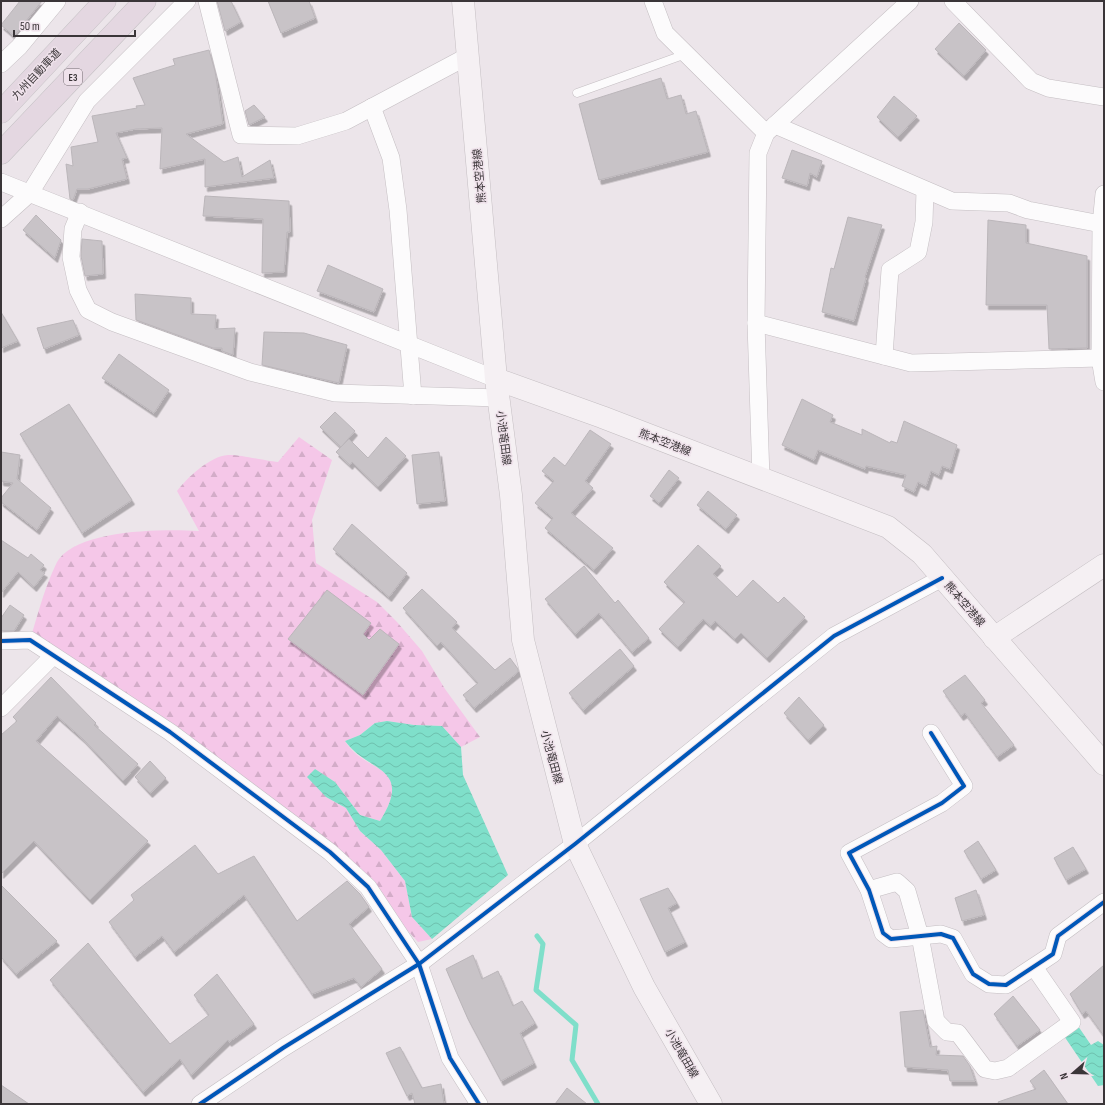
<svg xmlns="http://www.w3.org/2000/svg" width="1105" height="1105" font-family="'Sofia Sans Condensed','Noto Sans JP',sans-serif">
<defs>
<pattern id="forest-firs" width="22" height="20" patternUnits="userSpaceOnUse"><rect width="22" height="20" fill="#f5c7e8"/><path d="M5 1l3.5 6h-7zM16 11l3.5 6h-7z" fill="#d3acc8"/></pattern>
<pattern id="water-waves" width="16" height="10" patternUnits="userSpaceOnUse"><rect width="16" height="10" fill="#7fdfca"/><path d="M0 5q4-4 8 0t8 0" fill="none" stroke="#6ec0ae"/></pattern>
<filter id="shadow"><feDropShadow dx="2.5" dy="4.5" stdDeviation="0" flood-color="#0004"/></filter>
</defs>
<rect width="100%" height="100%" fill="#ece5ea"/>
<!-- forest -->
<path fill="url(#forest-firs)" d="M299,437l33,23 -20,60 4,43 61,39 20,20 25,29 23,38 35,48 -19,10 -19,-21 -28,-1 -27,-4 -12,2 -15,12 -15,6c19,33 71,22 35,80l-20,-6 -25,-33 -21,-13 12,28 20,11 14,23 21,19 24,31 7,36 20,22 -14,3 -50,-55 -338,-247c7,-23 13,-46 22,-67 2,-4 4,-10 7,-14 23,-30 105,-30 140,-28l-22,-40c10,-13 33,-35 51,-36 11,-1 37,6 50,7z"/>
<!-- water -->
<g fill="url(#water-waves)">
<path d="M387,721l27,4 28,1 19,21 2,28 45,100 -76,64 -20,-22 -7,-36 -24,-31 -21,-19 -14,-23 -20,-11 -19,-20 8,-8 20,13 25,33 20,6c34,-55 -12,-48 -35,-80l15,-6 15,-12z"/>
<polygon points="1078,1026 1091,1045 1098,1041 1104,1045 1104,1085 1098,1086 1064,1036"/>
</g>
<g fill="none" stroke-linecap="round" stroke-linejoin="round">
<!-- stream -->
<polyline stroke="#7fdfca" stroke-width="5" points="537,936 543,944 536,990 576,1025 572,1060 598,1104"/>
</g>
<!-- building -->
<g fill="#c8c3c7" stroke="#bbb6ba" filter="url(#shadow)">
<polygon points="20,1 42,1 14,36 1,25"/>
<polygon points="217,1 231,1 241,22 225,31"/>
<polygon points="268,1 309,1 315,18 281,33"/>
<polygon points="959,23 986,50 964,76 935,49"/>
<polygon points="209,50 215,71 223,124 186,134 224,162 238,157 242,177 270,160 274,178 205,187 205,159 160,169 162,128 136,129 116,133 127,158 122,159 127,179 88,189 77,189 73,200 70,199 66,164 73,166 71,147 98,142 92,116 137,108 136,106 145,105 133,78 175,65 173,59"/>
<polygon points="661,78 667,99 681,95 686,114 696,111 708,152 599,180 579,104"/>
<polygon points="894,96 917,116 898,137 877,117"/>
<polygon points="254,105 265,117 249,125 245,111"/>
<polygon points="792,150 822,161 817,177 810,173 807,186 782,178"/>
<polygon points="205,196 289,201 290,232 287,232 284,272 262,273 263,219 203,216"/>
<polygon points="36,215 61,240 55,258 23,230"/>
<polygon points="848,217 882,225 865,277 866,278 854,321 822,312 831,268 834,269"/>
<polygon points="988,220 1026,225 1026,243 1087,256 1087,348 1049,349 1047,305 986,305"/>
<polygon points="82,239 102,241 103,274 85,276 81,256"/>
<polygon points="328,265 383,289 374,312 317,291"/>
<polygon points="135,294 191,298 191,314 216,315 215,329 235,328 233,355 222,351 222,348 213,348 136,320"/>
<polygon points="1,312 18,341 1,348"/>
<polygon points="73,320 79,335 44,349 37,328"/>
<polygon points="264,332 304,333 347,345 339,383 262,365"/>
<polygon points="119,354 169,390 154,413 102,378"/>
<polygon points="802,399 833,415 830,422 862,435 862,429 890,443 891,441 897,443 904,421 957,445 950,469 942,466 939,475 931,471 926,486 918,482 914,492 902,486 906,475 866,466 865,469 818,450 814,460 782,445"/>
<polygon points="69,404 132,500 82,533 20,434"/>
<polygon points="335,412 355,431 341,447 320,427"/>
<polygon points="590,430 611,444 585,481 593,488 571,513 613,548 594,570 545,528 553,518 535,503 554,481 542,471 554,457 565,466"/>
<polygon points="386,437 406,456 378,487 352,462 350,465 336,452 349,439 368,458"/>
<polygon points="1,452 20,455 17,479 51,508 37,530 1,502 1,498 13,483 1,481"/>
<polygon points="439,452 445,501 417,504 412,455"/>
<polygon points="669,470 679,478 659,503 650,496"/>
<polygon points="708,491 737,515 726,529 697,505"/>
<polygon points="352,524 407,573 389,597 333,549"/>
<polygon points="1,540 28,558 31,554 44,565 40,570 45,573 34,587 18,572 1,593"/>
<polygon points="698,545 721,566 713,574 737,597 753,580 778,603 784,597 805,617 767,658 741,633 735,639 715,621 711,626 703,619 678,647 659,629 685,602 664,582"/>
<polygon points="584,566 615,603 618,600 649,638 632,652 599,613 575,634 545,599"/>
<polygon points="422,589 457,622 452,628 495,670 510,658 518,669 518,672 474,708 463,695 478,683 441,642 437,646 403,608"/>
<polygon points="327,590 371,623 363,634 369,640 380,629 399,644 363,695 288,639"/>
<polygon points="10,605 24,615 14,631 1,631 1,618"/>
<polygon points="620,649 634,666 583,710 569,693"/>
<polygon points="965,675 985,700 981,703 1014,745 997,757 965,713 961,716 943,691"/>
<polygon points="51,677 96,723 94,725 138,764 123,781 83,739 57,716 36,741 148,841 90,900 34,841 1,874 1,735 17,721 13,717"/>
<polygon points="799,697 824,725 808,740 784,713"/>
<polygon points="150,761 166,778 150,793 135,777"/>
<polygon points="978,841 996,870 981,879 964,851"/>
<polygon points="195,845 218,874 254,856 297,921 347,881 360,894 369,907 349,924 382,969 361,987 354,978 312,994 244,895 174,952 162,936 135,957 109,922 134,900 131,895"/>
<polygon points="1073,847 1086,869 1066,880 1054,858"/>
<polygon points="1,885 57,941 16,974 1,957"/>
<polygon points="668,888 677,903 668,908 685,942 665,952 640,899"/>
<polygon points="976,890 984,915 962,921 955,898"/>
<polygon points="88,943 170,1044 209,1015 194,995 217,974 254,1024 229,1042 228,1040 191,1075 180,1059 143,1092 50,980"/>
<polygon points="473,955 482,979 498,971 513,1006 522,1001 535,1023 520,1033 534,1063 501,1081 468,1019 446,969"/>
<polygon points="1104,965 1104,1036 1086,1011 1082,1014 1070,994"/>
<polygon points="1013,996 1040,1030 1017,1046 994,1014"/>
<polygon points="923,1010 930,1047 937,1046 936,1055 963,1056 970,1066 975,1081 950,1081 948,1070 905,1067 900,1012"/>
<polygon points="400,1047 422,1088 441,1084 444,1104 415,1104 412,1093 407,1096 386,1053"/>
<polygon points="1044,1070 1068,1104 999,1104 998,1102 1036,1089 1030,1081"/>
<polygon points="1,1085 29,1104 1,1104"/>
<polygon points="567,1088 587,1104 555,1104"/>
</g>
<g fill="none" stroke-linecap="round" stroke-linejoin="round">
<defs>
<polyline id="lane" points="577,93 686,54"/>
<g id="street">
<polyline points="207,1 241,135 297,136 346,121 468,56"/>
<polyline points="653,1 665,33 766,133"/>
<polyline points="953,1 1031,81 1048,88 1104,97"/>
<polyline points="1,64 19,47 57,1"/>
<polyline points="372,107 391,158 398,210 413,396"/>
<polyline points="775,125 952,201 1009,203 1028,210 1101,224"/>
<polyline points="1,182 496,379"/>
<polyline points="1104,194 1101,224 1100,358 1104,382"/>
<polyline points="80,212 73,229 71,257 78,290 88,310 112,322 250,372 335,393 499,398"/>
<polyline points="1,219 30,193 87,101 187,1"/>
<polyline points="756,323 911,363 1100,358"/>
<polyline points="884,356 890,270 918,252 924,222 925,190"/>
<polyline points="761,479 756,323 758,153 766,133 910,1"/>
<polyline points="1,641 30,640 170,732 330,852 368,887 419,964 450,1058 479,1104"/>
<polyline points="1,708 53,656"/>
<polyline points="931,733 964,786 942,803 849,853 869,890 883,933 891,939 941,934 953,938 973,974 989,984 1006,985 1053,954 1058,936 1104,902"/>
<polyline points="869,890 897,882 907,891 920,936 936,1021 947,1032 958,1033 985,1069 995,1071 1008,1068 1072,1022 1034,967"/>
<polyline points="200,1104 283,1048 419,964 575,844 834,636 942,578"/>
</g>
<g id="secondary">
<polyline points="463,1 496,379 511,495 523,640 575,844 644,987 711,1104"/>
<polyline points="496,379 602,417 888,527 922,554 1104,764"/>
<polyline points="994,638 1104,565"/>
</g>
<g id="highway">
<polyline points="1,112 105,1"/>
<polyline points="1,153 145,1"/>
</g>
</defs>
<!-- lane casing -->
<use href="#lane" stroke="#c4bec2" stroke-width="9"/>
<!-- street casing -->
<use href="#street" stroke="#c4bec2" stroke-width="18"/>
<!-- secondary casing -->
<use href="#secondary" stroke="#c4bec2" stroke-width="23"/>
<!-- highway casing -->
<use href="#highway" stroke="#c5c2c5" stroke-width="23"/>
<!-- lane -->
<use href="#lane" stroke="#fcfbfc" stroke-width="8"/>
<!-- street -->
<use href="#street" stroke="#fcfbfc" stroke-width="17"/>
<!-- secondary -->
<use href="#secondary" stroke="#f5f0f3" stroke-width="22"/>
<!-- highway -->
<use href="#highway" stroke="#e4d7e1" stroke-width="22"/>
<defs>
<g id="cycleway">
<polyline points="1,641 30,640 170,732 330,852 368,887 419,964 450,1058 479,1104"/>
<polyline points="931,733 964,786 942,803 849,853 869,890 883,933 891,939 941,934 953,938 973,974 989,984 1006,985 1053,954 1058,936 1104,902"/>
<polyline points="200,1104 283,1048 419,964 575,844 834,636 942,578"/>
</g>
</defs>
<!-- cycleway casing -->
<use href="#cycleway" stroke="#efe2eb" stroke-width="6"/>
<!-- cycleway -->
<use href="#cycleway" stroke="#0057b8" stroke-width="4"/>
</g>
<g text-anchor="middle" stroke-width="3" stroke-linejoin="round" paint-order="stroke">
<!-- shield labels -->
<rect fill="#efe2eb" stroke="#70696e" stroke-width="1" x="64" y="69" width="18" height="16" rx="3"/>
<g font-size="10" font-weight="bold" fill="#3a3538">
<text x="73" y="81">E3</text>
</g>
<!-- street labels -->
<g font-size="11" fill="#3a3538" stroke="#efe2eb">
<text transform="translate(36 74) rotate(-47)" y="4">九州自動車道</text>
<text transform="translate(479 176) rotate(-95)" y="4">熊本空港線</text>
<text transform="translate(504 438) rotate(83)" y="4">小池竜田線</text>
<text transform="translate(665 442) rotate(21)" y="4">熊本空港線</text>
<text transform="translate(965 604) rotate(49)" y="4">熊本空港線</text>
<text transform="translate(552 757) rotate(75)" y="4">小池竜田線</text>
<text transform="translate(682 1053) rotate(60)" y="4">小池竜田線</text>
</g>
</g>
<!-- border -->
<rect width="1105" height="1105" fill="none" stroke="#3a3538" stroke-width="4"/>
<!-- north arrow -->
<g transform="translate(1073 1073) rotate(250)" stroke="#efe2eb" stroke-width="3" paint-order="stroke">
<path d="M0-3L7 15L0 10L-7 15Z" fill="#3a3538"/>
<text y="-6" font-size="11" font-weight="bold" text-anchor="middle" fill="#3a3538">N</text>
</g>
<!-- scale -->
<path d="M14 30v6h121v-6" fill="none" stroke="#3a3538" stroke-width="2"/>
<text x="20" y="30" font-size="12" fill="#3a3538" stroke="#efe2eb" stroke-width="3" paint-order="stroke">50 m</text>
</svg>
